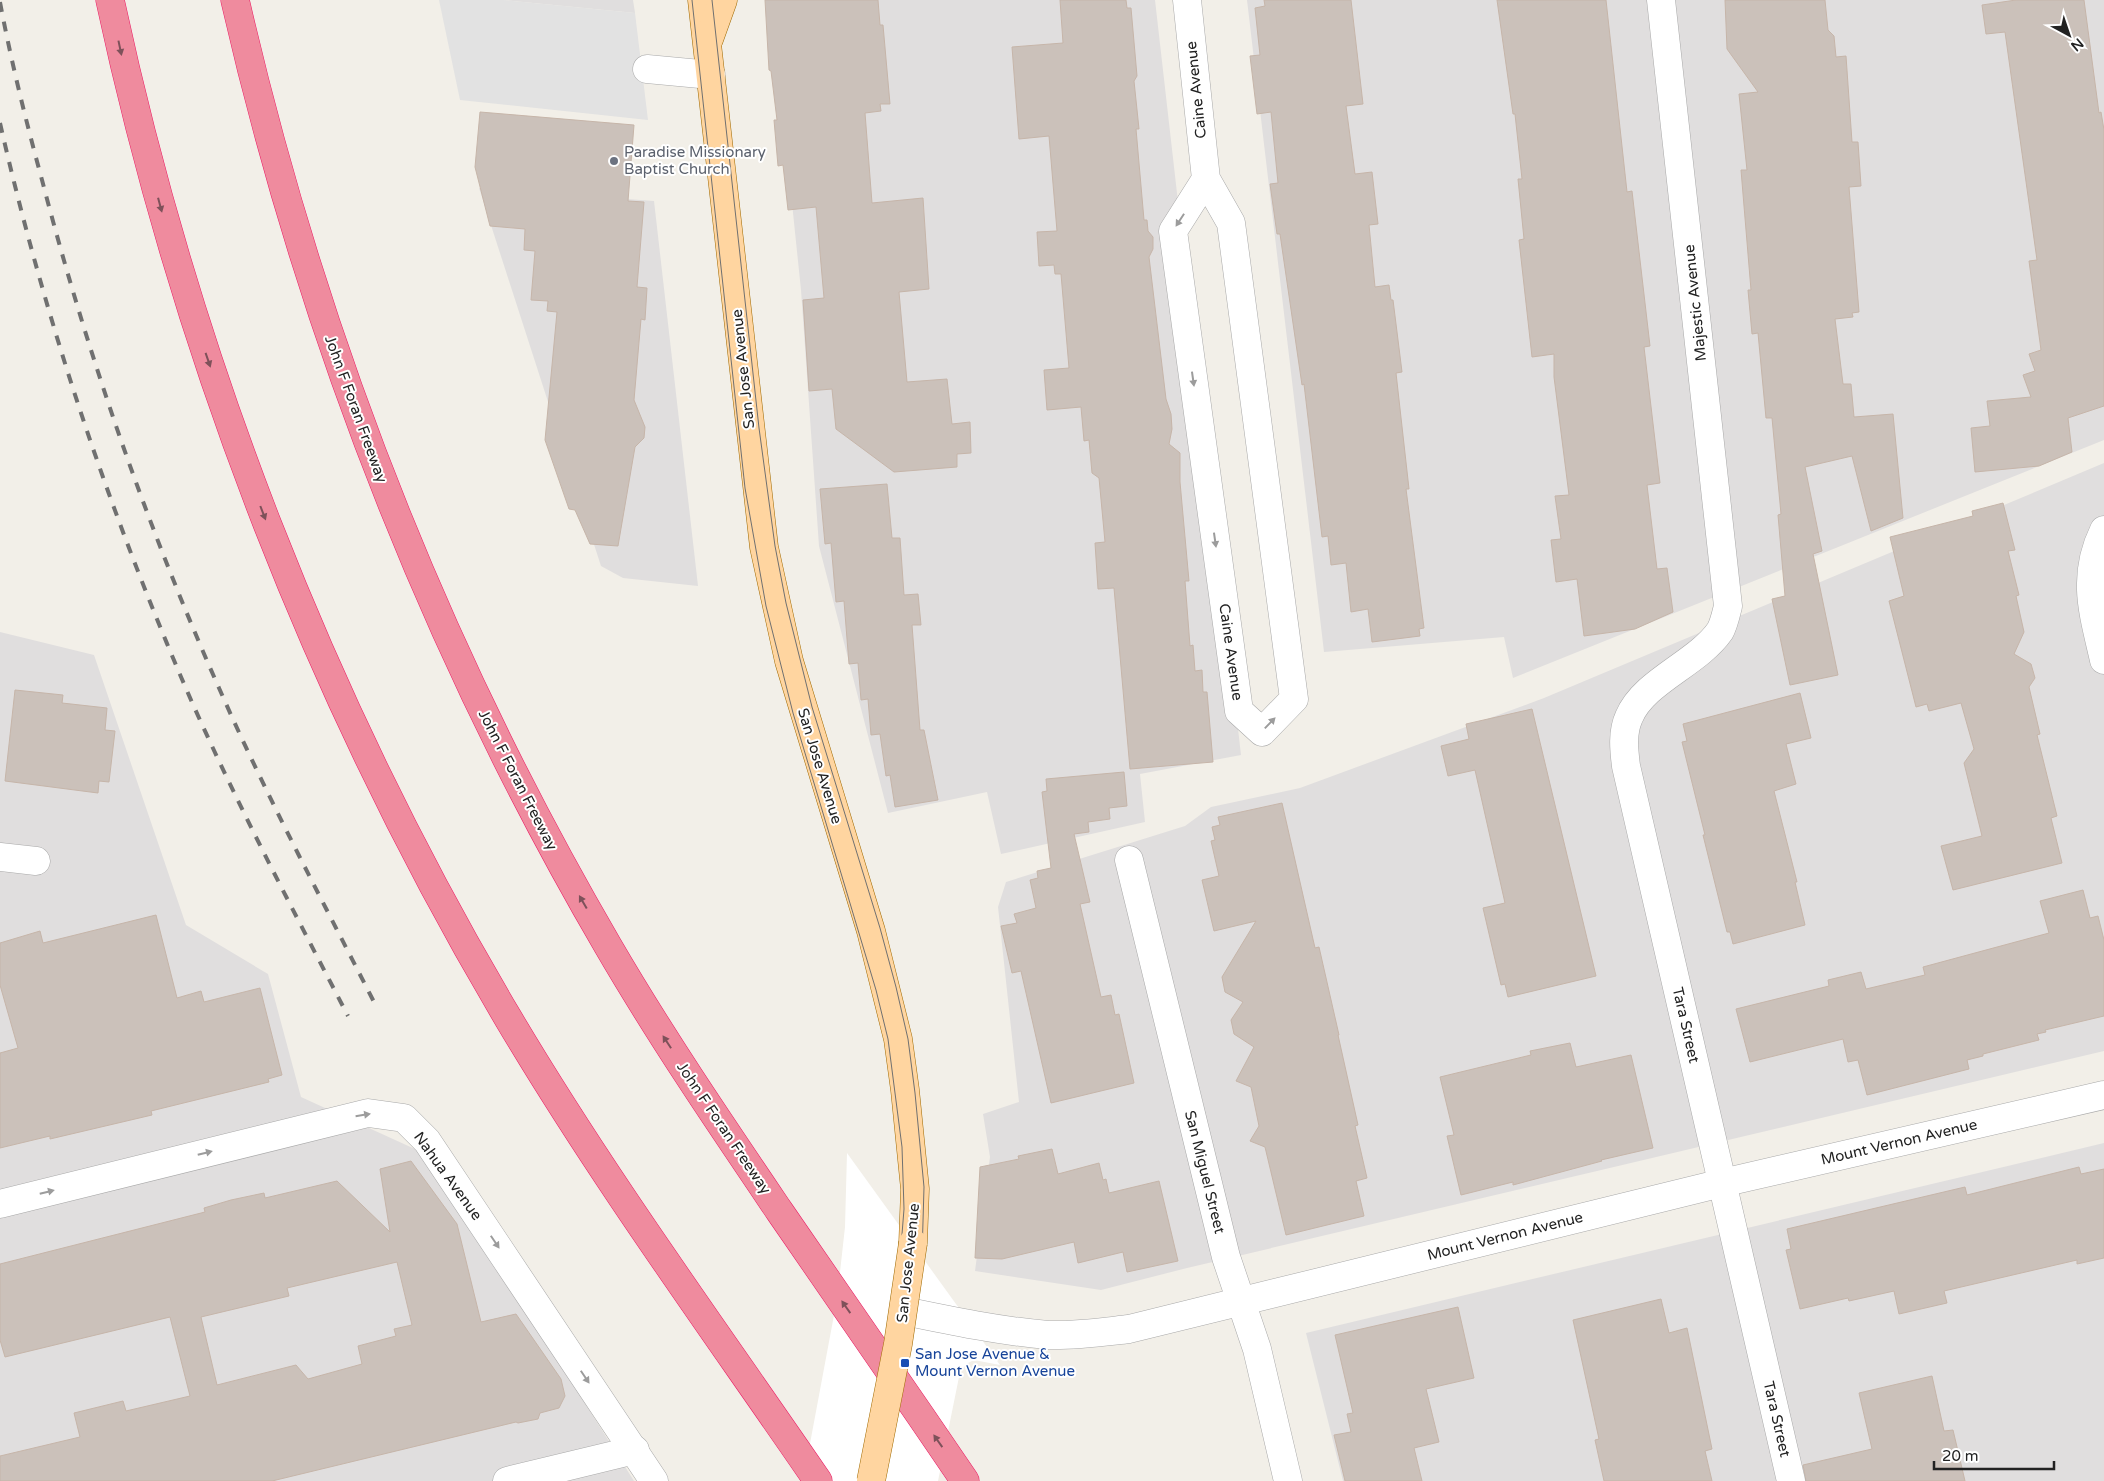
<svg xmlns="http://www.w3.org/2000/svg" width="2104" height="1481" font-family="'Varela Round',sans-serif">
<rect width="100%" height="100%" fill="#f2efe8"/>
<!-- residential -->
<g fill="#e0dede">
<polygon points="504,0 633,0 635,13"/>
<polygon points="771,0 1155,0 1241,755 1140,774 1145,822 1001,854 987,792 888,813 819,546 801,290"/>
<polygon points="1247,0 2104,0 2104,440 1513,678 1504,637 1324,652"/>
<polygon points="479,188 654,201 698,586 623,578 601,566"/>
<polygon points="2104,463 2104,1051 1187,1268 1101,1290 975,1271 990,1157 983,1114 1019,1102 998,907 1006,882 1185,826 1211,807 1300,788 1544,698"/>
<polygon points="0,632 94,655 186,925 268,974 301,1097 428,1155 634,1481 0,1481"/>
<polygon points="2104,1143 2104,1481 1343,1481 1306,1333"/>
</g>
<!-- parking -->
<polygon fill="#e2e2e2" points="439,0 504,0 635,13 648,120 460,100"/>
<!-- pier -->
<polygon fill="#fff" points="847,1153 1000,1365 974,1360 966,1364 960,1372 938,1481 803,1481 837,1299 845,1227"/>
<!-- building -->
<g fill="#cbc1ba" stroke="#c6b5a9" fill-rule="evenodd">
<polygon points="765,0 878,0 880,25 883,25 890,104 880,104 881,111 865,113 872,203 923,198 929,289 899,292 907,382 947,379 952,424 970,422 971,453 957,454 957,467 894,472 836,429 832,389 809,391 803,300 824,298 816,207 788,210 783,165 778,166 774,120 777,120 771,71 769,70"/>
<polygon points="1060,0 1126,0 1127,8 1131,8 1137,76 1134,81 1139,129 1136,129 1144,220 1147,220 1148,231 1153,237 1153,249 1149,257 1166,399 1171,414 1172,429 1169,444 1180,453 1180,482 1189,581 1185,581 1190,646 1193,645 1195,671 1202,670 1203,692 1207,692 1213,762 1130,769 1114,588 1098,589 1095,543 1105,542 1099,478 1092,473 1089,440 1084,441 1081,407 1047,410 1044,370 1069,368 1061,274 1055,274 1054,265 1039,266 1037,232 1057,231 1049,136 1019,139 1012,47 1063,43"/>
<polygon points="1264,0 1351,0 1363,104 1346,106 1355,174 1372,172 1378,224 1369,225 1375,287 1389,285 1391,300 1393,300 1402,372 1396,373 1409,489 1406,489 1424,628 1419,629 1420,636 1372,642 1368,609 1351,612 1346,563 1331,565 1328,536 1322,537 1304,384 1302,385 1280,234 1277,234 1270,184 1278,183 1271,112 1257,114 1250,56 1260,55 1255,8 1265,6"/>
<polygon points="1497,0 1606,0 1627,192 1632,191 1650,346 1644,347 1660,483 1647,485 1657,569 1667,568 1673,612 1635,629 1584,636 1577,579 1556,582 1551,540 1561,539 1555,496 1569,495 1554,377 1554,354 1532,357 1519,240 1524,239 1518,179 1522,179 1515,114 1513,114"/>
<polygon points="1725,0 1825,0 1828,30 1834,36 1836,57 1846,56 1852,142 1858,142 1861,186 1849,187 1859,312 1852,313 1853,317 1835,319 1843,384 1851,384 1854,417 1893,414 1903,518 1871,531 1852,456 1805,467 1822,551 1813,554 1838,675 1790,685 1772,599 1785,596 1778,515 1781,514 1772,418 1766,418 1758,333 1752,334 1748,290 1751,290 1741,170 1747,170 1739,94 1758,92 1727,49"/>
<polygon points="2016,0 2084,0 2099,113 2101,112 2104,130 2104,406 2068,418 2072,452 2039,466 1975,472 1971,428 1990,426 1987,401 2031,397 2023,375 2035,371 2029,354 2041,350 2029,261 2037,260 2005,32 1986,34 1982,5"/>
<polygon points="480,112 634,125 628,201 644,202 637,287 647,288 645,320 641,319 634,400 645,427 644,438 635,447 618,546 590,544 575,510 569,509 545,440 557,312 547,311 548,301 531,300 535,251 524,250 525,229 490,226 475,167"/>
<polygon points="887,484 892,538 900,538 904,595 918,594 921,625 912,625 920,730 924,730 938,800 895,807 890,775 886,776 880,734 871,735 868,699 861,700 858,663 849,664 844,601 836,602 831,543 825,544 820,489"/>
<polygon points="2003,503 2015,550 2008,551 2019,595 2016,596 2024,632 2014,654 2031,664 2035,678 2029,687 2040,734 2037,735 2057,816 2051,818 2062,863 1953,890 1941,846 1982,836 1964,763 1974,749 1961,703 1929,711 1927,704 1916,707 1889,601 1904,596 1890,537 1973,516 1972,511"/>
<polygon points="15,690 63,695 62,703 107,708 105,730 115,731 109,782 99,781 98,793 5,781"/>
<polygon points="1800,693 1811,738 1786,744 1796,784 1774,791 1797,882 1795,882 1805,925 1733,944 1730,932 1727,932 1703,835 1705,835 1682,742 1687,741 1683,724"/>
<polygon points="1532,709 1596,976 1508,997 1505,984 1501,985 1483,908 1505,903 1475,770 1448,776 1441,746 1469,739 1466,724"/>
<polygon points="1124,772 1127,806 1109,808 1110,819 1088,822 1089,832 1074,834 1090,902 1080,904 1101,997 1111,995 1115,1015 1119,1014 1134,1083 1051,1103 1021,971 1012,973 1001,926 1017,923 1014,914 1036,908 1030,880 1038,878 1037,871 1051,868 1042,792 1047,791 1046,779"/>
<polygon points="1282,803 1315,948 1319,947 1339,1035 1338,1035 1358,1125 1355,1126 1367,1178 1356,1181 1364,1216 1286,1235 1265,1147 1250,1141 1259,1126 1251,1087 1236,1081 1254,1047 1234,1034 1231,1020 1243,1002 1225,992 1222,977 1256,921 1214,931 1202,880 1219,876 1211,841 1215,840 1212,827 1220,825 1218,817"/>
<polygon points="2083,890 2090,918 2098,916 2104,940 2104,1016 2045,1030 2046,1032 2037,1034 2039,1040 1983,1054 1983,1056 1967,1060 1969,1069 1867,1095 1858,1060 1848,1062 1843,1039 1750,1062 1736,1009 1829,986 1828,980 1861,972 1866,989 1925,975 1923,967 2049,933 2040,901"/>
<polygon points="156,915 177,998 201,991 204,1002 260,988 282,1075 268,1079 269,1082 151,1111 152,1115 50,1139 50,1136 0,1148 0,1053 18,1048 0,985 0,943 40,931 43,943"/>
<polygon points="1570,1043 1576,1067 1631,1055 1653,1148 1601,1160 1602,1161 1513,1185 1513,1182 1461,1195 1447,1136 1454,1135 1440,1077 1531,1055 1530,1051"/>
<polygon points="1052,1149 1058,1174 1099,1163 1103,1180 1106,1179 1109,1193 1159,1181 1178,1261 1127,1272 1123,1252 1078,1263 1074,1242 1002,1259 975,1258 980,1167 1019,1159 1018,1156"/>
<path d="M411,1161l46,63 24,98 35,-8 45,65 4,17 -6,12 -19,5 -2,6 -20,4 -2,-1 -244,59h-272v-25l80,-19 -6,-24 49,-12 3,10 64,-15 -20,-79 -165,40 -5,-17v-76l205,-52 -1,-4 27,-8 33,-7 1,5 72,-17 53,51 -10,-63zM397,1262l15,63 -18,4 2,7 -38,10 4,18 -54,15 -12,-14 -79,20 -16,-68 88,-21 -2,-8z"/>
<polygon points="2079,1167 2081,1174 2104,1169 2104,1258 2077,1264 2077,1260 1944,1291 1947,1303 1899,1314 1894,1291 1849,1301 1848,1298 1800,1309 1786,1250 1791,1249 1787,1229 1965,1187 1967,1195"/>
<polygon points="1661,1299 1669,1333 1687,1328 1712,1449 1705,1451 1712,1481 1604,1481 1595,1440 1599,1439 1573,1320"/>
<polygon points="1458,1307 1474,1378 1426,1389 1439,1442 1414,1448 1422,1481 1345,1481 1334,1435 1351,1432 1347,1414 1353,1413 1335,1335"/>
<polygon points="1932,1376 1944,1431 1953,1430 1965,1481 1806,1481 1803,1465 1872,1449 1859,1393"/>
</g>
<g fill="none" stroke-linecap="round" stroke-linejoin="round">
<defs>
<g id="minor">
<polyline points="1187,0 1206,179 1231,223 1294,699 1262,732 1239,711 1173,231 1206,179"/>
<path d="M1661,0l67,606c-2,8 -4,18 -8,25 -23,33 -76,50 -91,86 -7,15 -5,33 -3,49l165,715"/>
<polyline points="647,69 711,75"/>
<path d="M2104,530c-23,47 -11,82 0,130"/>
<polyline points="0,857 36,861"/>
<polyline points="1129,860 1226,1257 1257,1349 1288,1481"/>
<polyline points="0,1204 368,1113 404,1118 427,1141 654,1481"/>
<path d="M904,1311c48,10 96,20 144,24 27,1 54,-3 81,-6l593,-146 382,-88"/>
<polyline points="507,1481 635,1450"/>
</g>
<g id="major">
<polyline points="702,0 764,547 789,661 871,931 898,1039 905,1090 915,1189 913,1243"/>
<polyline points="709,39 723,0"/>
</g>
<g id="highway">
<path d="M110,0c77,358 211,703 398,1018 95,160 205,310 310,463"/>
<path d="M235,0c77,335 199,648 373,946 53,91 113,179 172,266 62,90 124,179 185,269"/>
</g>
</defs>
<!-- minor casing -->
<use href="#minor" stroke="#a9a9a9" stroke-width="29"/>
<!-- major casing -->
<use href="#major" stroke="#9f6900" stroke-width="29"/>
<!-- highway casing -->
<use href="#highway" stroke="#ea1b64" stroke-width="29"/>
<!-- minor -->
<use href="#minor" stroke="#fff" stroke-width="28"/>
<!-- major -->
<use href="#major" stroke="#ffd5a0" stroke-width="28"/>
<!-- highway -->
<use href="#highway" stroke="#ef8b9e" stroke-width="28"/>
<!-- tram -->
<g stroke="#707070" stroke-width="1">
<polyline points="692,0 745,488 766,606 793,713 876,990 888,1039 902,1147 904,1209 899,1272 889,1343 861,1481"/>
<polyline points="712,0 759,428 775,546 786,603 812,707 880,928 896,987 908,1039 915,1093 924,1187 922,1256 911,1329 881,1481"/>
</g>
<!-- rail -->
<g stroke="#707070" stroke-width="4" stroke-dasharray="10 10" stroke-linecap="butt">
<path d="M0,2c11,59 26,119 42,178 45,173 104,344 177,508 47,107 102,210 155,314"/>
<path d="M0,123c45,198 110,391 191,577 48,108 103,212 157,316"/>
</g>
<defs>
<polyline id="major-bridge" points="871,1481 898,1344 913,1243"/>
</defs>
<!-- major-bridge casing -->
<use href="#major-bridge" stroke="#9f6900" stroke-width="29" stroke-linecap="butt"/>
<!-- major-bridge -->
<use href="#major-bridge" stroke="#ffd5a0" stroke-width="28"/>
</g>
<!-- one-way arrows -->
<defs><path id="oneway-solid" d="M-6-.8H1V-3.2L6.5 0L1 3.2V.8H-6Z" transform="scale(1.25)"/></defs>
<g fill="#7e515a">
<use href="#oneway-solid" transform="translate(120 48) rotate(78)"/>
<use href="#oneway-solid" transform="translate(160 205) rotate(75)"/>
<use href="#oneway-solid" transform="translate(208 360) rotate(71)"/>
<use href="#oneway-solid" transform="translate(263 513) rotate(69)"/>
<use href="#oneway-solid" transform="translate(583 902) rotate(-120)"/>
<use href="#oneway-solid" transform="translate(667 1042) rotate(-123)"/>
<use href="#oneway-solid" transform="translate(846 1307) rotate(-125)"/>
<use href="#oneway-solid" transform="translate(938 1441) rotate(-125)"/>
</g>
<g fill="#9c9c9c">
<use href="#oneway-solid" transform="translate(1180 220) rotate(123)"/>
<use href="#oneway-solid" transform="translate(1193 379) rotate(82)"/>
<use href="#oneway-solid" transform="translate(1215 540) rotate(82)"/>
<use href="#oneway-solid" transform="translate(1270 723) rotate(-46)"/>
<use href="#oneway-solid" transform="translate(363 1115) rotate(-9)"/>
<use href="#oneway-solid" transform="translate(205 1153) rotate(-14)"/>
<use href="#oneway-solid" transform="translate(47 1192) rotate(-14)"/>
<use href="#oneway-solid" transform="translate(495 1242) rotate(56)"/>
<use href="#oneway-solid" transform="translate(585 1377) rotate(56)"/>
</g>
<!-- markers -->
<circle fill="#6b7280" stroke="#fff" stroke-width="2" cx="614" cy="161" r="5"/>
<rect fill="#1a4fb4" stroke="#fff" stroke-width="2" x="900" y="1358" width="10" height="10" rx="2.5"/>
<g text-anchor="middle" stroke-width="4" stroke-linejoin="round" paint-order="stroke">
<!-- street labels -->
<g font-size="15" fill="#222" stroke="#fff">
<text transform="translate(1196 90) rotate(-96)" y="5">Caine Avenue</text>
<text transform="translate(1695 303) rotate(-96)" y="5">Majestic Avenue</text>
<text transform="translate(743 369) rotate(-96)" y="5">San Jose Avenue</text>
<text transform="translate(356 409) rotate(70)" y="5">John F Foran Freeway</text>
<text transform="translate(1231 652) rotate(82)" y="5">Caine Avenue</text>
<text transform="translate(820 766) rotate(73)" y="5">San Jose Avenue</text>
<text transform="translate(518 780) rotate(63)" y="5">John F Foran Freeway</text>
<text transform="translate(1686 1025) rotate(77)" y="5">Tara Street</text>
<text transform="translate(724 1128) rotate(56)" y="5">John F Foran Freeway</text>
<text transform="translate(1899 1142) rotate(-13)" y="5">Mount Vernon Avenue</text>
<text transform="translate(1205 1172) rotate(76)" y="5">San Miguel Street</text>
<text transform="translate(448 1176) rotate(54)" y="5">Nahua Avenue</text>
<text transform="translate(1505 1236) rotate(-14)" y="5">Mount Vernon Avenue</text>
<text transform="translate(908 1263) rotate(-84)" y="5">San Jose Avenue</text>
<text transform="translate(1777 1419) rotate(77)" y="5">Tara Street</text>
</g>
<!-- worship labels -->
<g font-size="15" fill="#5b616d" stroke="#fff" text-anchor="start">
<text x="624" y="157">Paradise Missionary<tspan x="624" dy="17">Baptist Church</tspan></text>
</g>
<!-- transit labels -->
<g font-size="15" fill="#164399" stroke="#fff" text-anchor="start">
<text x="915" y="1359">San Jose Avenue &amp;<tspan x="915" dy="17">Mount Vernon Avenue</tspan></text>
</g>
</g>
<!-- north arrow -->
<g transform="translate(2069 35) rotate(140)" stroke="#ffffff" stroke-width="4" paint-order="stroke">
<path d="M0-4L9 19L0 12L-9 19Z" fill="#222222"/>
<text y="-8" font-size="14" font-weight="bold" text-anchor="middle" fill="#222222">N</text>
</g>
<!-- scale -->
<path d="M1934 1461v8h120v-8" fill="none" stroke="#222222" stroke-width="2.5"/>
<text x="1942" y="1461" font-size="15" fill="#222222" stroke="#ffffff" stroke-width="4" paint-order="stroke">20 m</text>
</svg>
